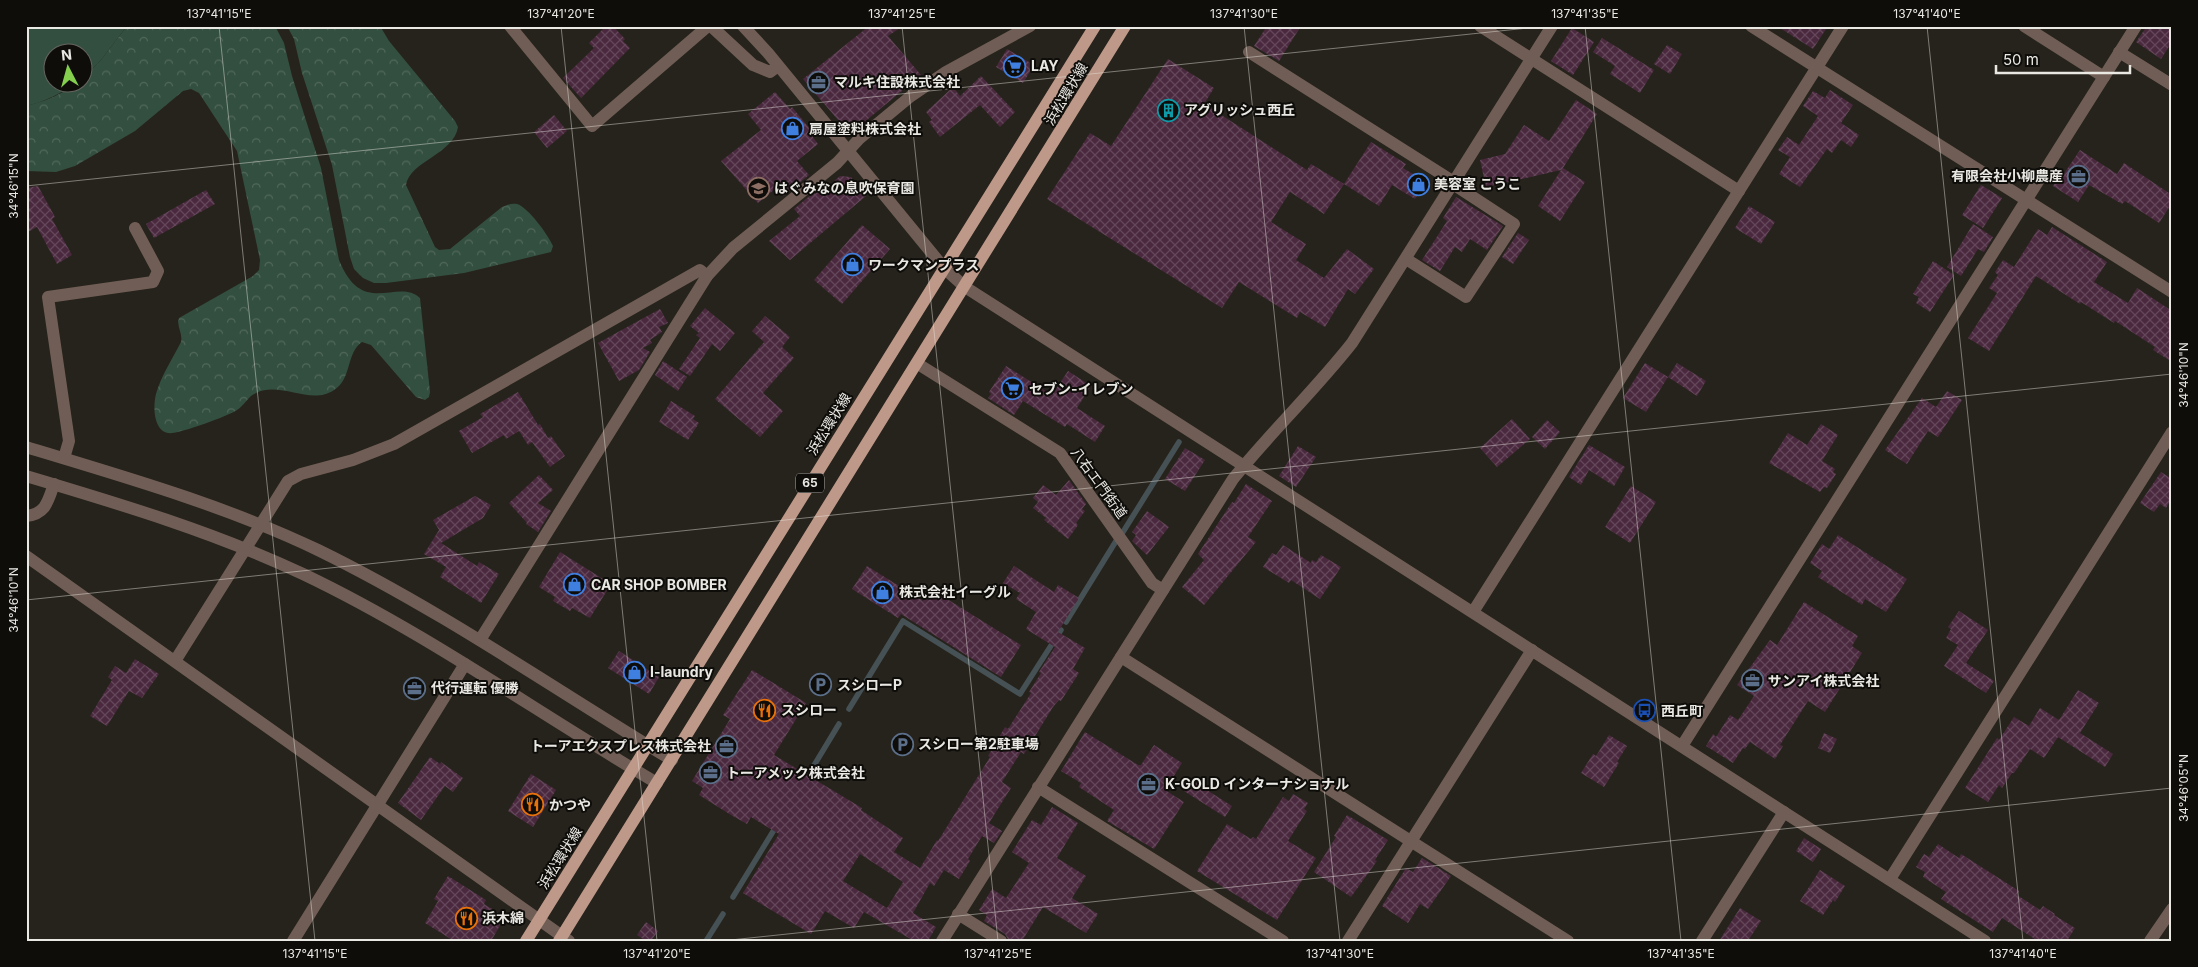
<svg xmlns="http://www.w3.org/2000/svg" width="2198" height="967" font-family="Inter,'Noto Sans JP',sans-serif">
<defs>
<pattern id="forest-crowns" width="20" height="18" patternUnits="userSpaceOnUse" patternTransform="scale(1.25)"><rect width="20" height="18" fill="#334f3f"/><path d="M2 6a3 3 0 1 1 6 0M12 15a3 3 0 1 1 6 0" fill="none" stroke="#51685b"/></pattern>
<pattern id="building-cross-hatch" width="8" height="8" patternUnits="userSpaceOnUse" patternTransform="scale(1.25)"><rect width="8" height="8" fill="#4a283e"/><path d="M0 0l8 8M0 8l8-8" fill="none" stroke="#64475a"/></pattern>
</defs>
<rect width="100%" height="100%" fill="#26231c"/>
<!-- forest -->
<g fill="url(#forest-crowns)">
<path d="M127,26h148l9,17 8,33 29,92 18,92c24,59 58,17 81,38l10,94 -1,5 -4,3 -9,-3 -45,-52 -9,-3c-16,11 -10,37 -28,48 -23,16 -53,-9 -78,3 -8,3 -12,13 -19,17 -9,6 -60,25 -69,23 -15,-3 -15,-28 -12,-39 5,-18 17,-36 25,-52 2,-9 -5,-16 -2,-24l74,-42 6,-6 1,-10 -23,-109 -38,-58 -8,-4 -8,2 -48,40 -60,35 -19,6 -30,-1v-65c12,-3 24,-7 35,-13 8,-4 12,-10 21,-11l1,-4 18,-18z"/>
<path d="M287,26h93l9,15 66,80 3,6c-4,27 -48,34 -52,58l29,62 4,3 11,-1 52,-42c5,-2 9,-4 15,-3 11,3 32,32 36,42l-2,6 -87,21 -78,10h-12l-11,-5 -9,-9 -4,-12 -18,-92 -30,-92 -8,-34z"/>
</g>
<!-- park -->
<path fill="#334f3f" d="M26,26h101l-26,34 -18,18 -1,-26h-30v30l25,1c-16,10 -32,19 -51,23z"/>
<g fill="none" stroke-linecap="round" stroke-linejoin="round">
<!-- stream -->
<g stroke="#465155" stroke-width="5.5">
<polyline points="1123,532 1179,442"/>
<polyline points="1066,622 1116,541"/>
<polyline points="849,709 903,621 1020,694 1061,630"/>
<polyline points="804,782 839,724"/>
<polyline points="733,897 777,825"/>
<polyline points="706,941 723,914"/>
</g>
</g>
<!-- building -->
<g fill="url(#building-cross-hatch)" fill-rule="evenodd">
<polygon points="606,26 613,26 625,39 623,41 630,48 581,98 563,78 594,48 589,43"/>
<polygon points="869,26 903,26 888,36 921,75 850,134 803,79"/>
<polygon points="1267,26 1301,26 1279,61 1254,46"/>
<polygon points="1777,26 1828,26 1813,49"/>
<polygon points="2147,26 2172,26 2172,42 2161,59 2136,42"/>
<polygon points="1572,28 1594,42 1573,75 1551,61"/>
<polygon points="1602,38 1654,70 1640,93 1610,74 1615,66 1593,52"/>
<polygon points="1667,45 1682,54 1670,74 1654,64"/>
<polygon points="1007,49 1034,65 1023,83 996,67"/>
<polygon points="1168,59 1214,88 1204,104 1307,170 1311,164 1344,184 1324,214 1290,192 1271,222 1306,244 1296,260 1324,278 1347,249 1374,269 1355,294 1348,289 1325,327 1300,312 1297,318 1239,282 1222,308 1047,199 1090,133 1111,146"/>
<polygon points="981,76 1015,112 1000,127 980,105 940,137 929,122 932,120 926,112 953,87 960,96"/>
<polygon points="1830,90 1853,105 1841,123 1859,135 1851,147 1841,140 1832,153 1827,149 1800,187 1779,174 1790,157 1778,150 1787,137 1799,145 1818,116 1803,106 1813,91 1825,98"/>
<polygon points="775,92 790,109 792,107 814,134 812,136 818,144 797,161 809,175 783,196 776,188 758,203 721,161 761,130 748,114"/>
<polygon points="1576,100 1597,114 1563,168 1585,182 1560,221 1538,206 1561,170 1486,187 1480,160 1505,154 1524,125 1549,141"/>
<polygon points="554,115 567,131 547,148 534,132"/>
<polygon points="1371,142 1406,164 1403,168 1426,182 1415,199 1392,185 1379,206 1344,184"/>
<polygon points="2080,150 2117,174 2124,163 2172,195 2172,203 2159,223 2125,201 2122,204 2089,185 2078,202 2053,186 2061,174 2063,175"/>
<polygon points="840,176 851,177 866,196 790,260 769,241 800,216 794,209 819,188 822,191"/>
<polygon points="1981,185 2002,198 1983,228 1962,215"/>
<polygon points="38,186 55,217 52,219 72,255 57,264 37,227 26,233 26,188"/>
<polygon points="206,190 215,204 154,238 146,224"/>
<polygon points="1456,197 1503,226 1487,250 1470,239 1462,252 1455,247 1440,271 1422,260 1447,221 1443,218"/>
<polygon points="1749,206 1775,222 1761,244 1735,228"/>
<polygon points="1973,224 1993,237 1984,252 1978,249 1961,276 1947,267"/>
<polygon points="862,225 890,249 842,304 814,280"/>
<polygon points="2052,227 2107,262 2094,282 2128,303 2137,288 2172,311 2172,362 2153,350 2155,347 2115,321 2114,323 2081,302 2080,304 2036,276 1989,351 1968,338 1997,293 1989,288 1998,275 1995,272 2003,260 2014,267 2038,229 2047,235"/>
<polygon points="1518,233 1529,240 1513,264 1502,257"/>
<polygon points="1933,261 1954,275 1930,312 1916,303 1919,297 1913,294"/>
<polygon points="705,308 735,333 720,351 712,344 690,376 679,369 700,338 696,335 699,333 690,326"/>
<polygon points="660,309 668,323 659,327 662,332 650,340 652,343 643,348 650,352 639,370 619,381 598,343"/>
<polygon points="765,316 790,337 782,347 794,358 763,393 783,411 760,437 715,399 764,342 752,331"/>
<polygon points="663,361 687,377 678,391 655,375"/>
<polygon points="1645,363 1668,377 1677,363 1706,381 1697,396 1668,377 1646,412 1623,398"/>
<polygon points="1006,366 1052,395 1068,371 1091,386 1077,408 1105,426 1095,442 1067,424 1065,427 1023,401 1014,415 988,398 991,394 989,392"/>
<polygon points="1947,391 1962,400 1938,437 1928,431 1907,464 1885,450 1922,398 1936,407"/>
<polygon points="518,392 538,425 540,424 548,438 551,436 565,456 550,467 532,442 528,445 519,431 506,439 504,435 472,453 459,431 483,417 480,414"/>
<polygon points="671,401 695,416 693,419 699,423 688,440 659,422"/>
<polygon points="1512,419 1530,439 1497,467 1480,448"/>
<polygon points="1547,420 1560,432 1545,449 1532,437"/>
<polygon points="1821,424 1838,435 1822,461 1835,469 1833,472 1836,474 1827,488 1824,487 1820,492 1769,463 1788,433 1807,445"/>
<polygon points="1589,445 1625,467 1614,486 1589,470 1581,485 1569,477"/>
<polygon points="1298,446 1316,457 1296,487 1279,476"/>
<polygon points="1185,448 1205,460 1185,491 1165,479"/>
<polygon points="2161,472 2172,479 2172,498 2166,508 2160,504 2154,512 2140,503"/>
<polygon points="539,475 553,490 538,503 551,511 538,532 526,524 527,523 509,503"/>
<polygon points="1069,480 1086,504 1082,509 1085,511 1076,523 1078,525 1068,539 1044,520 1046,518 1033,508 1038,502 1033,498 1043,485 1056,495"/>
<polygon points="1246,484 1272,501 1248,537 1256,542 1204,605 1182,587 1204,560 1198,554 1232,502 1234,503"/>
<polygon points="1631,486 1656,502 1630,543 1605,527"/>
<polygon points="475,496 491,505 483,518 441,543 477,566 479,562 499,574 481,603 440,577 446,567 424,554 439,530 433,520"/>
<polygon points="1147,511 1169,527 1147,555 1132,541 1136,535 1132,532"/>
<polygon points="1838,535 1907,579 1886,612 1865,599 1862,605 1818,577 1822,571 1810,563 1822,544 1829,549"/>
<polygon points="1283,545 1311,563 1312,560 1316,562 1321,555 1341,567 1320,599 1291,580 1289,583 1263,567 1272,553 1276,555"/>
<polygon points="560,552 611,584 590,618 572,608 570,611 553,601 555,597 539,587"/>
<polygon points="867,566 923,601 931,589 1021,645 1001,677 901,614 898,618 852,589"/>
<path d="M1014,566l40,26 4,-7 21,13 -21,34 27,16 -12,21 6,4 -18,28 -2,-1 -6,7 -29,47 -3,-2 -19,30 9,6 -22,35 13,8 -8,12 -12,-7 -14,23 2,2 -11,18 -15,-9 -10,16 -4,-3 -17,30 23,14 -8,14h-14l-50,-29 -10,16 -29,-17 -14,23 -68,-41 36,-59 -28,-17 -4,7 -16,-9 -32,-20 4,-7 -11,-7 38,-62 -7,-4 29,-45 54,33 -32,52 88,53 -1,2 42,28 -9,14 26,16 17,-28 1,1 52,-84 -2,-1 17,-29 3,2 23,-36 -2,-1 12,-19 -2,-1 16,-25 -29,-18 10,-17 -20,-13 4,-6 -17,-10zM860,854l43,28 -16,26 -44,-27z"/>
<polygon points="1804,602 1858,636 1852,646 1862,653 1825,712 1808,701 1780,745 1783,746 1775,759 1750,742 1745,749 1743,748 1733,763 1706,746 1713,734 1716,737 1730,715 1738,720 1754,696 1737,685 1770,640 1777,645"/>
<polygon points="1959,611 1988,630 1966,663 1994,681 1986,693 1944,666 1958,645 1946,638 1951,629 1948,627"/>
<polygon points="619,651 659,677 649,694 608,668"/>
<polygon points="135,659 159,674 142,698 129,691 107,726 90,716 112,680 108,677 115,666 126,673"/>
<polygon points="2078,690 2099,703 2080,733 2113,754 2105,767 2058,737 2044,758 2030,749 2014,773 2012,773 2002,788 1999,785 1988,802 1965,788 1997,738 1999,740 2014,717 2029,726 2040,708 2059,720"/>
<polygon points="1085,732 1138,765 1141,765 1154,745 1182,763 1165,790 1184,802 1154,849 1107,821 1114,810 1079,787 1081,783 1061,771"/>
<polygon points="1824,733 1837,739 1830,753 1818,748"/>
<polygon points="1609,735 1627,746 1617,762 1619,763 1604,787 1581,773 1593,754 1596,756"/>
<polygon points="430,757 440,764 441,762 463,778 453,792 445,786 421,820 398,803"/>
<polygon points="531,774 556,790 533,827 508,811"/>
<polygon points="1191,780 1232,806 1225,817 1184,791"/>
<polygon points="1293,794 1308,803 1304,809 1307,811 1288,841 1316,858 1277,920 1197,871 1227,824 1251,839 1253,837 1256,839 1283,797 1289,801"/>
<polygon points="1052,807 1078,823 1057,858 1086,876 1072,898 1098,914 1086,933 1043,907 1022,941 1009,941 1005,934 984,921 987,915 979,910 992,889 1006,898 1029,863 1012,852 1032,820 1041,825"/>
<polygon points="1347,815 1388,840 1375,860 1377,861 1351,897 1314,872 1336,837 1334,836"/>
<polygon points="1804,838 1821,849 1813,862 1796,851"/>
<polygon points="1938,844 1959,858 1961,854 2019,891 2017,895 2040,910 2043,906 2055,914 2054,915 2075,928 2067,941 2038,941 2002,918 1993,932 1941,899 1946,892 1923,877 1925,872 1916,867 1924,854 1929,857"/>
<polygon points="1422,858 1451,876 1428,909 1420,904 1408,923 1382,906 1406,868 1413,872"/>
<polygon points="1820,870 1845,886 1835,902 1833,900 1823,915 1800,901"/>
<polygon points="448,876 486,900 484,904 505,917 491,941 454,941 425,923 438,901 434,899"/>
<polygon points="1740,908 1761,921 1748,941 1719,941"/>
<polygon points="646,922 658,931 651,941 646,941 637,935"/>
</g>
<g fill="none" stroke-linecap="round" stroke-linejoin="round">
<!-- minor -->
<g stroke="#705e56" stroke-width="12">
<polyline points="510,26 592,126 708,26"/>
<polyline points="711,26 753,65 770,72 778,66"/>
<polyline points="743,26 768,53 944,268 965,287 1985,941"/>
<polyline points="1480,26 1739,191"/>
<polyline points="1751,26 2172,292"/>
<polyline points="2024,26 2104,77"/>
<polyline points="1249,52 1454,182"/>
<polyline points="2119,52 2172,85"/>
<polyline points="1406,259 1466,297 1514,224 1453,184"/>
<polyline points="918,364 1060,453 1152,583 1163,590"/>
<path d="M26,447c99,30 198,58 292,103 123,60 236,139 354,210"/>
<polyline points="64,458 69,441 48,297 153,282 158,271 135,228"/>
<path d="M26,476c94,28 188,56 277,98 124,59 236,140 354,209"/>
<path d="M26,516c20,-2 22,-15 28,-32"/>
<polyline points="26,556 569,941"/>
<polyline points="1473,612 1843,26"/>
<polyline points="480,640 707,276 733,248 837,163 859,139 911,96 946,72 1030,26"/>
<polyline points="1121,657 1568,941"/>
<polyline points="175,661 288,481 301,474 353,460 394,444 700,270 707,276"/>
<polyline points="1682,746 2136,26"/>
<polyline points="1038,787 1283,941"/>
<polyline points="1890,879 2172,432"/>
<polyline points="958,914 1001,941"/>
<polyline points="293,941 465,664"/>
<path d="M942,941l291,-462c38,-47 82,-89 119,-136l200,-317"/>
<polyline points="1348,941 1532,650"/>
<polyline points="1702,941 1784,812"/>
<polyline points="2150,941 2172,909"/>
</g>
<!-- major -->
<g stroke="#be9888" stroke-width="12">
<polyline points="526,941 1095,26"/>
<polyline points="559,941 1125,26"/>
</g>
</g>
<!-- ticks -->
<path fill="none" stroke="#eae8e3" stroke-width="1" stroke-opacity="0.45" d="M219,26l96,915M561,26l96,915M902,26l96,915M1244,26l96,915M1585,26l96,915M1927,26l96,915M26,186l1521,-160M26,600l2146,-226M721,941l1451,-153"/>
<!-- icons -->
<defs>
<symbol id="supermarket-ring" viewBox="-11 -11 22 22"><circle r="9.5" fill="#0e0d0a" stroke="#3f7fe0" stroke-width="1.5"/><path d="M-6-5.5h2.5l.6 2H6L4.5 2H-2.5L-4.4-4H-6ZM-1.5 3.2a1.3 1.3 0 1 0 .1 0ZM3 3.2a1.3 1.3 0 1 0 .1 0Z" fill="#3f7fe0"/></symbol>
<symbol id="office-ring" viewBox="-11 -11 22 22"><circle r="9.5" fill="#0e0d0a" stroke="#5c6f8a" stroke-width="1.5"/><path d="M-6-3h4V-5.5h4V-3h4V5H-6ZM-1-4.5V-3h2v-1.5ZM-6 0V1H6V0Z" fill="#5c6f8a"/></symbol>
<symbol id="building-ring" viewBox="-11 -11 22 22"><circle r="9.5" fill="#0e0d0a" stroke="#0f9aa8" stroke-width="1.5"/><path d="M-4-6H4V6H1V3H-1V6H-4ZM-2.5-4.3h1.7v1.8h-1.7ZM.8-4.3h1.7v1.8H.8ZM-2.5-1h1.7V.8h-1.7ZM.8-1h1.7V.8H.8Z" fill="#0f9aa8"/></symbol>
<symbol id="shop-ring" viewBox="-11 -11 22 22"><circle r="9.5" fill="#0e0d0a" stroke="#3f7fe0" stroke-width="1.5"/><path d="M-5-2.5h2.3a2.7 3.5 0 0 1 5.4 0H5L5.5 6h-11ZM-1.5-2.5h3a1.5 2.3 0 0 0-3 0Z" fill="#3f7fe0"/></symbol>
<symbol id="school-ring" viewBox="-11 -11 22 22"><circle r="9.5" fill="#0e0d0a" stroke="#8d6e63" stroke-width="1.5"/><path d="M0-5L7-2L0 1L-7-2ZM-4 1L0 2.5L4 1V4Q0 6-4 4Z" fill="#8d6e63"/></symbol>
<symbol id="parking-ring" viewBox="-11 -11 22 22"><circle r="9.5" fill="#0e0d0a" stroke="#5c6f8a" stroke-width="1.5"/><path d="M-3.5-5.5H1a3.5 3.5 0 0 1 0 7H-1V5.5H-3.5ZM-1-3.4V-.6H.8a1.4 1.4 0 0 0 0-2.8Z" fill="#5c6f8a"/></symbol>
<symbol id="restaurant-ring" viewBox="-11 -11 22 22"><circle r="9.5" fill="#0e0d0a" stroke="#e8710a" stroke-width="1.5"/><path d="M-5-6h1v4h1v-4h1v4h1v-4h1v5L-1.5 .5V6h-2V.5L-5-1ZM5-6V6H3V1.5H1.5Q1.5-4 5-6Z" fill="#e8710a"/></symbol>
<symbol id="bus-ring" viewBox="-11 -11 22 22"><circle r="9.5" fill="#0e0d0a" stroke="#1a4fb4" stroke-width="1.5"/><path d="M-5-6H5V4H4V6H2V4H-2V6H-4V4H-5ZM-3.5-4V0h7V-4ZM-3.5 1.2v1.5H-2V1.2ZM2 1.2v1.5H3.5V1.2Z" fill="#1a4fb4"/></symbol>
</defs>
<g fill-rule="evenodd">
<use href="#supermarket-ring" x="1002" y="54" width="25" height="25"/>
<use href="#office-ring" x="806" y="70" width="25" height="25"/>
<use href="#building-ring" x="1156" y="98" width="25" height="25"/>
<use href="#shop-ring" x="780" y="116" width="25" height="25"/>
<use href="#office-ring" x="2066" y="164" width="25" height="25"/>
<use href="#shop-ring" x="1406" y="172" width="25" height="25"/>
<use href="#school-ring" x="746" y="176" width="25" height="25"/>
<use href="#shop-ring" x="840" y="252" width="25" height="25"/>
<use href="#supermarket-ring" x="1000" y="376" width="25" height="25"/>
<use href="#shop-ring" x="562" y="572" width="25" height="25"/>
<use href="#shop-ring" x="870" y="580" width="25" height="25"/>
<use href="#shop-ring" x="622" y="660" width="25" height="25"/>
<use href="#office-ring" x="1740" y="668" width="25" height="25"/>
<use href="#parking-ring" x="808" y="672" width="25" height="25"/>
<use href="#office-ring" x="402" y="676" width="25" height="25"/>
<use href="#restaurant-ring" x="752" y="698" width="25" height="25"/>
<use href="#bus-ring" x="1632" y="698" width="25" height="25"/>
<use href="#parking-ring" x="890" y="732" width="25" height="25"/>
<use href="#office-ring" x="714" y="734" width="25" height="25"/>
<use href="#office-ring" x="698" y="760" width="25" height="25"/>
<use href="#office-ring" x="1136" y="772" width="25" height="25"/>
<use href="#restaurant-ring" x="520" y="792" width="25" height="25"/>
<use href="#restaurant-ring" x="454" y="906" width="25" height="25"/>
</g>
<g text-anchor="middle" stroke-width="4" stroke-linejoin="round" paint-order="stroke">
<!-- shield labels -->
<rect fill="#0e0d0a" stroke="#a8a6a2" stroke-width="1" x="796" y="473.5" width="28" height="19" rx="4"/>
<g font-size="12" font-weight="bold" fill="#eae8e3">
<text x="810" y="487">65</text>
</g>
<!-- poi labels -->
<g font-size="14" font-weight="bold" fill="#eae8e3" stroke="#0e0d0a" text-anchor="start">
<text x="1031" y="71">LAY</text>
<text x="834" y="87">マルキ住設株式会社</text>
<text x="1184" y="115">アグリッシュ西丘</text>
<text x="809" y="134">扇屋塗料株式会社</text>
<text x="2063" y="181" text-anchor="end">有限会社小柳農産</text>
<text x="1434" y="189">美容室 こうこ</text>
<text x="774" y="193">はぐみなの息吹保育園</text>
<text x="868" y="270">ワークマンプラス</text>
<text x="1029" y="394">セブン-イレブン</text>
<text x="591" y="590">CAR SHOP BOMBER</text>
<text x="899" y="597">株式会社イーグル</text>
<text x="650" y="677">I-laundry</text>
<text x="1768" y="686">サンアイ株式会社</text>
<text x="837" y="690">スシローP</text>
<text x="431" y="693">代行運転 優勝</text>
<text x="781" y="715">スシロー</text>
<text x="1661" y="716">西丘町</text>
<text x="918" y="749">スシロー第2駐車場</text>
<text x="711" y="751" text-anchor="end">トーアエクスプレス株式会社</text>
<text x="726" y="778">トーアメック株式会社</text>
<text x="1165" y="789">K-GOLD インターナショナル</text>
<text x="549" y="810">かつや</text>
<text x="482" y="923">浜木綿</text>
</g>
<!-- street labels -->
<g font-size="14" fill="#eae8e3" stroke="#0e0d0a">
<text transform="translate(1066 94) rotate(-59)" y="5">浜松環状線</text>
<text transform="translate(829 424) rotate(-58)" y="5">浜松環状線</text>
<text transform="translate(1099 483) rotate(54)" y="5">八右エ門街道</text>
<text transform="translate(560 858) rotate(-58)" y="5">浜松環状線</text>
</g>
</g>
<!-- border -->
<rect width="2198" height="967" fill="none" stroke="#0e0d0a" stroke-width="55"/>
<!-- north arrow -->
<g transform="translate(68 68) rotate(354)"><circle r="24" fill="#0e0d0a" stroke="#666561"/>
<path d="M0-4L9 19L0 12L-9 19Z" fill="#84d04e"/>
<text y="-8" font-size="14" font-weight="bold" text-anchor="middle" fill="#eae8e3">N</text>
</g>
<!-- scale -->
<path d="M1996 65v8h134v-8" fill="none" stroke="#eae8e3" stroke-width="2.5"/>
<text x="2003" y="65" font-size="15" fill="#eae8e3" stroke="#0e0d0a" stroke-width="4" paint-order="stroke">50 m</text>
<rect x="28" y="28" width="2142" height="912" fill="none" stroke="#eae8e3" stroke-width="2"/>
<g font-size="12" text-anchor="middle" fill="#eae8e3">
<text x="219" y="18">137°41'15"E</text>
<text x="561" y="18">137°41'20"E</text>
<text x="902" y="18">137°41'25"E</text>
<text x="1244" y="18">137°41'30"E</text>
<text x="1585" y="18">137°41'35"E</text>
<text x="1927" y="18">137°41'40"E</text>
<text transform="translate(14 186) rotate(-90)" y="4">34°46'15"N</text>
<text transform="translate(2184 375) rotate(-90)" y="4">34°46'10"N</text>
<text transform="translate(14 600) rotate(-90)" y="4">34°46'10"N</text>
<text transform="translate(2184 788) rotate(-90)" y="4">34°46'05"N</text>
<text x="315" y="958">137°41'15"E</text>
<text x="657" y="958">137°41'20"E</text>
<text x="998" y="958">137°41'25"E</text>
<text x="1340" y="958">137°41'30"E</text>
<text x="1681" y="958">137°41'35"E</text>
<text x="2023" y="958">137°41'40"E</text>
</g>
</svg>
